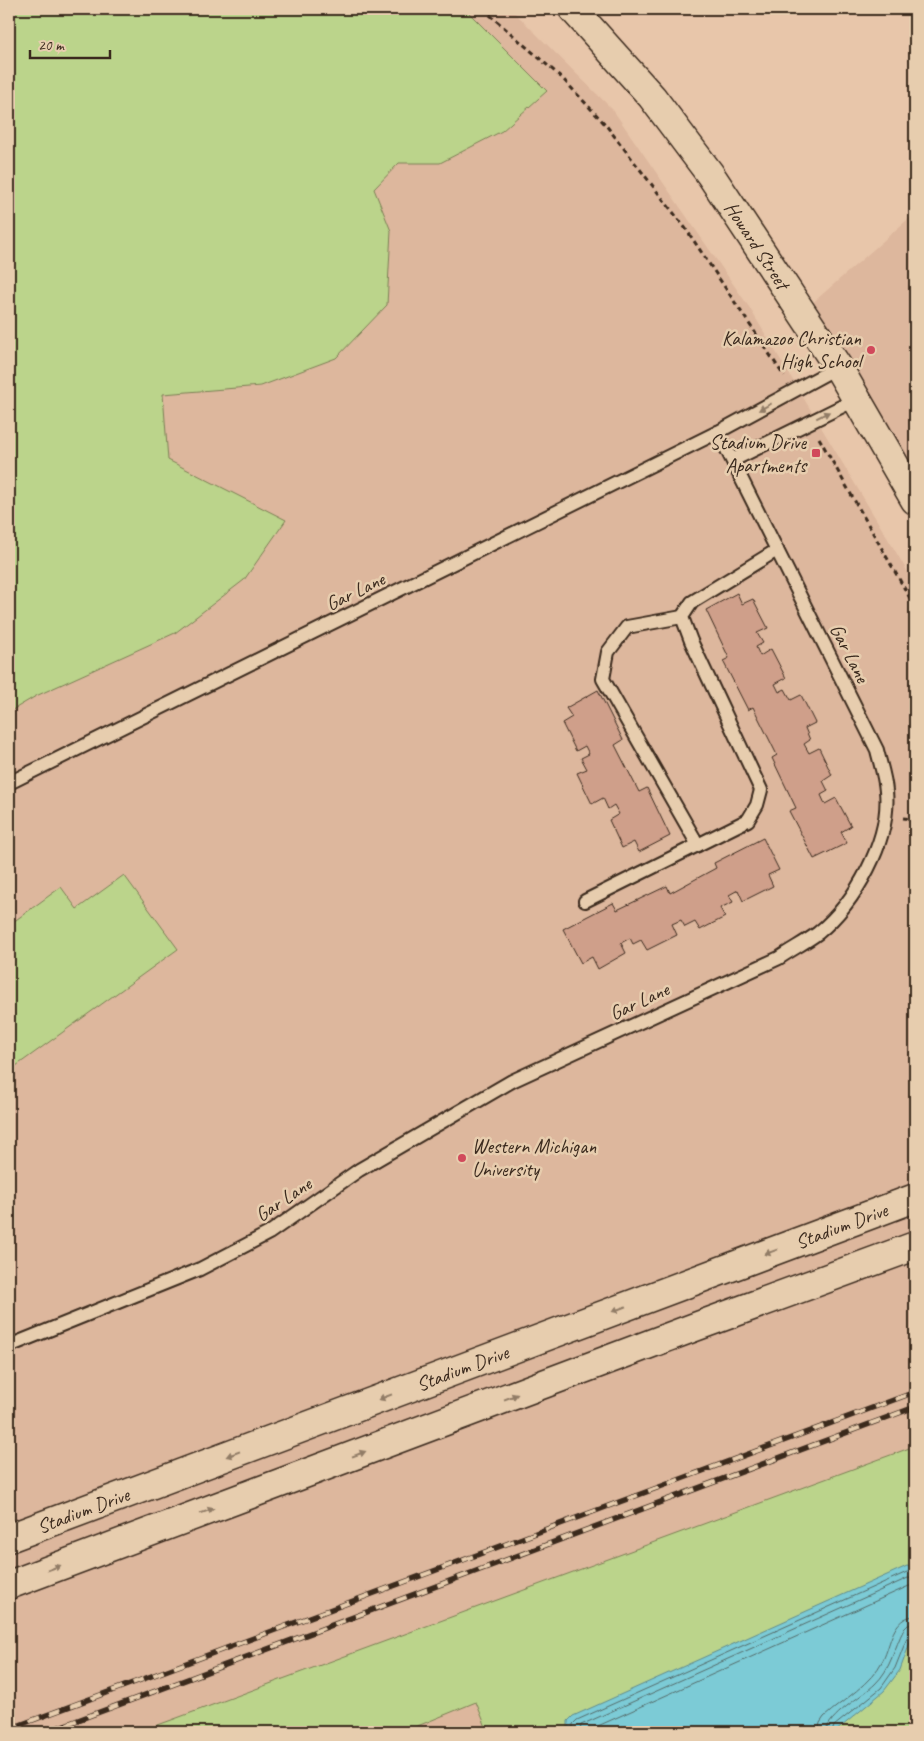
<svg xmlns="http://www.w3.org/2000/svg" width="924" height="1741" font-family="Caveat,sans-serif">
<rect width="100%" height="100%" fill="#e8c6aa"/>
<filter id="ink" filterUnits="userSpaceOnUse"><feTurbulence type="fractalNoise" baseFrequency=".02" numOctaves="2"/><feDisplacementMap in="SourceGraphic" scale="10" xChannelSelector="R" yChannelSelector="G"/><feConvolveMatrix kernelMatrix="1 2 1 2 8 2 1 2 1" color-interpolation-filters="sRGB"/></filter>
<g filter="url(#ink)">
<!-- built -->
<g fill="#ddb79d">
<polygon points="9,9 511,9 613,110 749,307 915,584 915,1732 9,1732"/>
<polygon points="915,213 915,500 801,313"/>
</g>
<!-- green -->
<g fill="#bbd48b" stroke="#7b7f54">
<polygon points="9,9 465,9 547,91 502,131 440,163 399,163 374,189 391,231 387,305 336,358 261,386 163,394 168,460 286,520 244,580 175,633 36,696 9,712"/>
<polygon points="124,875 178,949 9,1071 9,925 61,887 77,909"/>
<polygon points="915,1446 915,1732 488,1732 476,1702 403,1732 139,1732"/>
</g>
<!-- water -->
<polygon fill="#7bcbd6" stroke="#618b8c" points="907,1566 915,1568 915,1629 900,1670 884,1691 835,1732 568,1732 568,1721 573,1716"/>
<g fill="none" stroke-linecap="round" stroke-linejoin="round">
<!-- shore -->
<g stroke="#556a68" stroke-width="1">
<polyline points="573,1732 573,1724 577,1720 907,1572 915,1572"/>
<polyline points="580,1732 581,1725 908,1578 915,1579"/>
<polyline points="587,1732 589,1730 909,1586 915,1586"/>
<path d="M818,1732l2,-9 4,-6c20,-18 47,-33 59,-57 8,-16 9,-43 32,-44"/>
<path d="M826,1732c1,-16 37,-36 49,-48 16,-15 19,-36 29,-55l4,-4 7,-1"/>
<polyline points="832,1732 834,1726 881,1688 895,1668 909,1633 915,1630"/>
</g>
</g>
<!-- building -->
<g fill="#cf9f8a" stroke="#3b2a1e">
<polygon points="737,593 742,604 753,599 768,628 757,633 763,643 756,647 760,656 771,649 786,678 775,684 779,692 785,689 791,700 801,695 815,723 805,728 810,740 804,744 809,753 819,748 832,775 823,781 828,791 821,795 825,804 836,798 851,826 841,832 847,843 814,859 789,811 796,808 772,758 777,755 753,707 748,710 723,661 729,658 706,610"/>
<polygon points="598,690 623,740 615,745 639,792 647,788 670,836 639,852 634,842 622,848 609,820 619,814 614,805 608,809 603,798 592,804 577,773 587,769 581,758 589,754 585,746 576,751 562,723 572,717 566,708"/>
<polygon points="763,838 779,870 768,875 773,886 743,901 738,890 729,895 733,902 720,908 725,917 700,930 695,922 685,927 681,920 672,924 677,935 647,950 641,940 633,944 630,938 621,943 626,953 598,969 592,957 581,963 563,929 613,903 617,910 667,886 670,893 716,868 714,863"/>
</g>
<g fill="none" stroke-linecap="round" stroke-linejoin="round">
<defs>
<g id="lane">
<polyline points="718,432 838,367"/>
<polyline points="733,460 857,399"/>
<polyline points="682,617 627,627 608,652 603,679 698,845"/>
<path d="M9,783l709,-351 159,318c3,13 8,27 9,41 5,49 -31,112 -68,142 -12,9 -26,16 -39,25l-267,123 -153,89 -90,63 -69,36 -191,77"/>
<polyline points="585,901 748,820 757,805 761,790 691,641 682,617 692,602 777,550"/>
</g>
<g id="secondary">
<path id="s1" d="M573,9l79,88 58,77 128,193 77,133"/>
</g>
<g id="primary">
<path id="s2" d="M9,1538l906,-340"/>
<polyline points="9,1585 695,1327 915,1246"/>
</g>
</defs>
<!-- lane casing -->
<use href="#lane" stroke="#3b2a1e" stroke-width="16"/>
<!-- secondary casing -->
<use href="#secondary" stroke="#3b2a1e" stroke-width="31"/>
<!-- primary casing -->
<use href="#primary" stroke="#3b2a1e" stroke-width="31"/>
<!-- path -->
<g stroke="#3b2a1e" stroke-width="3" stroke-dasharray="5 4" stroke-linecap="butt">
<polyline points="483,9 562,78 605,124 686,229 784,376"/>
<polyline points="819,438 915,607"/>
<polyline points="903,818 915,819"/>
</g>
<!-- lane -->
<use href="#lane" stroke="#e7cdae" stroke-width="12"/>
<!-- secondary -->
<use href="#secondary" stroke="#e7cdae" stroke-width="28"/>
<!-- primary -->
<use href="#primary" stroke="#e7cdae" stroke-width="28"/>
<defs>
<g id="rail">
<polyline points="9,1729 915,1392"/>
<polyline points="46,1732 915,1407"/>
</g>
</defs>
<!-- rail casing -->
<use href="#rail" stroke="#3b2a1e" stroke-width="5.5"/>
<!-- rail -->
<use href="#rail" stroke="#e7cdae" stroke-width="4" stroke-dasharray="11" stroke-linecap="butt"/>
</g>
<!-- one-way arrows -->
<defs><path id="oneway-solid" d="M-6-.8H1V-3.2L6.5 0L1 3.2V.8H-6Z" transform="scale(1.25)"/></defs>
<g fill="#917c66">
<use href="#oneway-solid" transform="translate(765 407) rotate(152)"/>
<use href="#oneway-solid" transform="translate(823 415) rotate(-26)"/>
<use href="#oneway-solid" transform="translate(771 1252) rotate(160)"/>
<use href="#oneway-solid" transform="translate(619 1309) rotate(159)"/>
<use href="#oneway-solid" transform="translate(385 1397) rotate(159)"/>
<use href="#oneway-solid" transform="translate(511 1397) rotate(-21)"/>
<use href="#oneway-solid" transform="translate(233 1454) rotate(159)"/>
<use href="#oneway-solid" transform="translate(359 1454) rotate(-21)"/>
<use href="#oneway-solid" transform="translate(207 1511) rotate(-20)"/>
<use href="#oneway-solid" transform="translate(54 1568) rotate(-21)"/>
</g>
</g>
<!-- markers -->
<g fill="#d1495b" stroke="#e7cdae" stroke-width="2">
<circle cx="871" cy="350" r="5"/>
<rect x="811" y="448" width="10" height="10" rx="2.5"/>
<circle cx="462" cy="1158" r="5"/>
</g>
<g text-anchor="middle" stroke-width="5" stroke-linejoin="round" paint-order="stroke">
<!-- street labels -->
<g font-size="20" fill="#3b2a1e" stroke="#e7cdae">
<text dy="7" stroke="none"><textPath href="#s1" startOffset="300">Howard Street</textPath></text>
<text transform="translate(355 591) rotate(-26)" y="7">Gar Lane</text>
<text transform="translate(850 653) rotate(63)" y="7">Gar Lane</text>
<text transform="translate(639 1001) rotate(-25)" y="7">Gar Lane</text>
<text transform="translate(283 1199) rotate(-34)" y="7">Gar Lane</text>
<text dy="7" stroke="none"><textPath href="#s2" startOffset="889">Stadium Drive</textPath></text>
<text dy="7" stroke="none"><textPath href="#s2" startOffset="484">Stadium Drive</textPath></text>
<text dy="7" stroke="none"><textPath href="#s2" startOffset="79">Stadium Drive</textPath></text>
</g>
<!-- poi labels -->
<g font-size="20" fill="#3b2a1e" stroke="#e7cdae" text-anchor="end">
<text x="861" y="345">Kalamazoo Christian<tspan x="861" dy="23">High School</tspan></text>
<text x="806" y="449">Stadium Drive<tspan x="806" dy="23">Apartments</tspan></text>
<text x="472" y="1153" text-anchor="start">Western Michigan<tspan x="472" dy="23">University</tspan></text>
</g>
</g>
<!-- margin -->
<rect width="924" height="1741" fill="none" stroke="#e7cdae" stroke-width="30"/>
<rect x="15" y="15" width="894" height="1711" fill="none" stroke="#3b2a1e" stroke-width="2" filter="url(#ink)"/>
<!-- scale -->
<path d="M30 50v8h80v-8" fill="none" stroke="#3b2a1e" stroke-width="2.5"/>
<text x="38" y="50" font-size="15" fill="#3b2a1e" stroke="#e7cdae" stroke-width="4" paint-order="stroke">20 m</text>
</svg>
